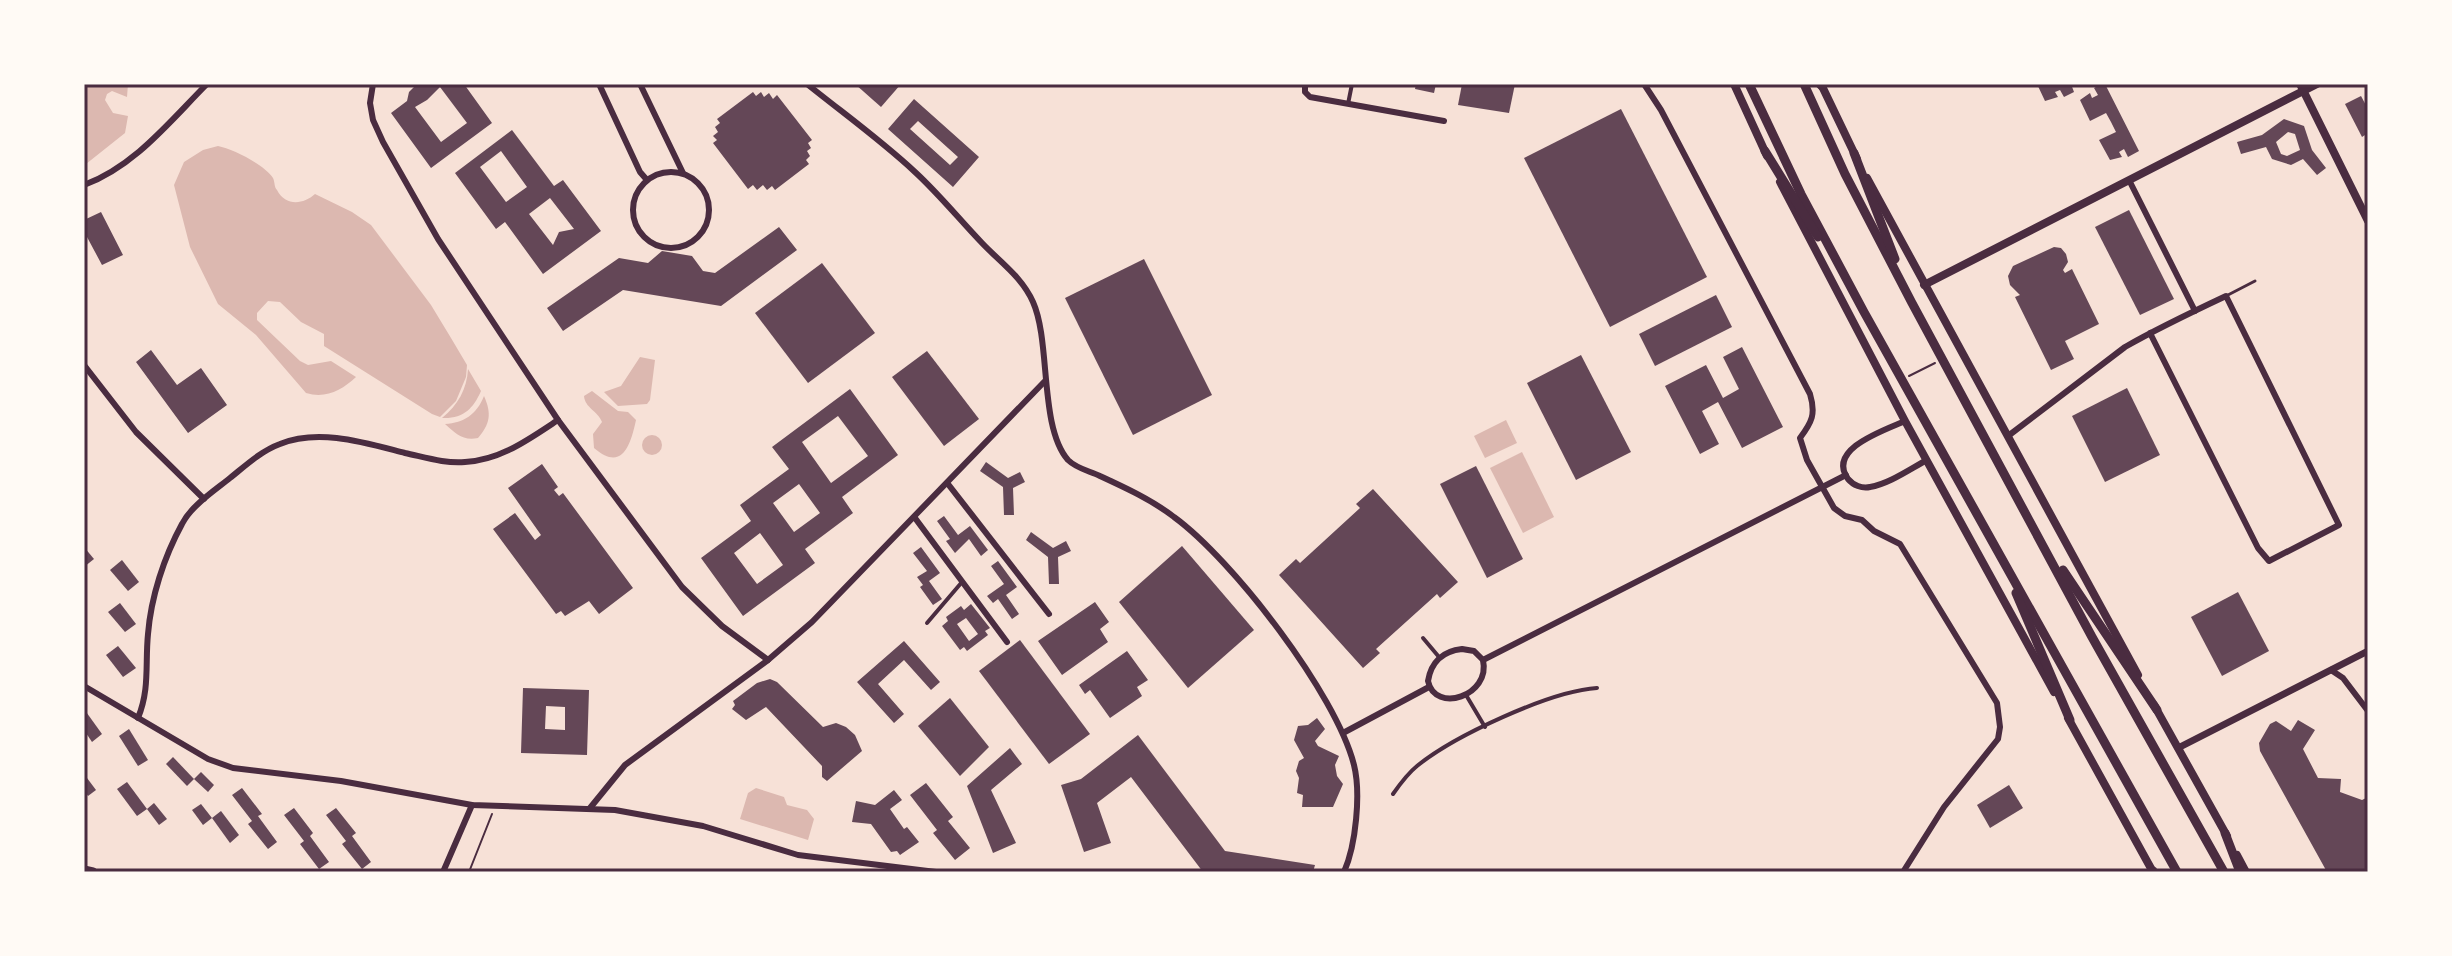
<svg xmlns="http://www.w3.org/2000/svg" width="2452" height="956" font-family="'Titillium Web',sans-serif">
<rect width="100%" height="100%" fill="#f7e1d7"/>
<!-- water -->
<g fill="#dcb8b0">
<polygon points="84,84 128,84 127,97 112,91 107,94 105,100 113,113 128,116 125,133 86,164 84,164"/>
<path d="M218,146c15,3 47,19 55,32 2,4 1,9 4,12 8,16 26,15 38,4l37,18 19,13 60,80 20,33 16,27 -1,12 -10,24 -16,16 -8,-3 -108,-68v-12l-23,-12 -21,-20 -12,-1 -11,12v7l43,41 8,4 23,-4 25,16c-14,13 -30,22 -50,16l-50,-58 -38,-31 -28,-57 -16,-62 10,-23 19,-12z"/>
<polygon points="640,357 655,360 650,400 647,404 618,406 604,392 621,386"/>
<path d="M468,369l13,22c-8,18 -18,28 -39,27 16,-13 25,-29 26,-49z"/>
<path d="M592,391l26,20 10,1 8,8c-5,23 -13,53 -42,28l-1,-14 9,-12c-4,-11 -17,-14 -18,-26z"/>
<path d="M484,396c8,18 6,28 -6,42 -15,3 -22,-4 -33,-14 19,-1 32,-10 39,-28z"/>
<polygon points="1506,420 1517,443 1485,458 1474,436"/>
<circle cx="652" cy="445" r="10"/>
<polygon points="1522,452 1554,517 1523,533 1490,468"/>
<polygon points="756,788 784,797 787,805 807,810 814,819 808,840 740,819 748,793"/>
</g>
<!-- building -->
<g fill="#644757" fill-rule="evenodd">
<path d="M417,84h47l28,39 -61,45 -40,-55 16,-12 2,-9zM440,87l27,36 -26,19 -26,-35 12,-7z"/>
<polygon points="855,84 901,84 881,107"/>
<polygon points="1416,84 1436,84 1434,93 1415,89"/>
<polygon points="1462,84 1515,84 1509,113 1458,105"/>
<polygon points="2037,84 2071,84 2074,92 2064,97 2060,90 2055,92 2058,97 2045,101"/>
<polygon points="2101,84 2105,84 2139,151 2128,157 2124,149 2119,152 2122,157 2110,160 2099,140 2116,132 2111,122 2106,113 2090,121 2080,100 2090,93 2092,98 2098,95 2094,88"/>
<polygon points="753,92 756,96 761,92 764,97 769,93 773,99 777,95 812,140 808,143 811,148 807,151 810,156 806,160 809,164 775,190 772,186 767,190 763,185 757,190 753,185 748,189 713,143 717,140 713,136 718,132 715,127 720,123 717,119"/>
<polygon points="2361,96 2368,109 2368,133 2362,137 2345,104"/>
<path d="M914,99l65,58 -26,30 -65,-58zM918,121l40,36 -8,8 -40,-36z"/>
<polygon points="1621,109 1707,277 1610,327 1524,158"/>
<path d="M2284,119l20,7 8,24 14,18 -9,7 -14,-16 -12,6 -19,-6 -6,-12 -25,7 -4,-12 25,-7zM2288,132l7,2 5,16 -13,6 -6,-2 -5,-12z"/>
<path d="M512,130l42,56 9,-6 38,51 -58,43 -38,-52 -9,7 -41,-56zM501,151l26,36 -21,15 -26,-35zM550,198l24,31 -15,3 -6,13 -24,-31z"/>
<polygon points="2129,210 2174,299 2140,315 2095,227"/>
<polygon points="101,212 123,255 102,265 87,237 84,238 84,220"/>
<polygon points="779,227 797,250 721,306 623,290 563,331 547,308 619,258 648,263 662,251 692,256 703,271 715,273"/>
<polygon points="2054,247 2061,248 2066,254 2068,262 2063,270 2065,273 2072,269 2099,324 2065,341 2074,359 2051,370 2015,297 2020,295 2010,285 2008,276 2013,266"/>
<polygon points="1144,259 1212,395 1133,435 1065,298"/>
<polygon points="822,263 875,333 808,383 755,313"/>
<polygon points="1716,295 1732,327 1655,366 1639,334"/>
<polygon points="1742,347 1783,427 1742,448 1718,402 1702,411 1719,444 1700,454 1665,386 1706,365 1723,398 1739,389 1723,357"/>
<polygon points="151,350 177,385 201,368 227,405 188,433 136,362"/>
<polygon points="927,351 979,419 944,446 892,377"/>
<polygon points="1581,355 1631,452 1576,480 1527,383"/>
<polygon points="2127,388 2160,455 2105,482 2072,416"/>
<path d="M850,389l48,66 -56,42 11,16 -48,36 10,14 -72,53 -42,-58 50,-37 -11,-16 49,-36 -17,-22zM838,416l30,40 -37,27 -29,-41zM799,484l21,29 -26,19 -21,-29zM760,533l23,32 -26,19 -23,-31z"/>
<polygon points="986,462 1008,478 1020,472 1025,482 1013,488 1014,515 1004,515 1003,487 980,471"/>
<polygon points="542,464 558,487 554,490 559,496 563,493 633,588 599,614 589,601 565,616 561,611 556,614 493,529 515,513 535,540 541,535 508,488"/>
<polygon points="1476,466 1523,559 1487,578 1440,484"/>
<polygon points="1373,489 1458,582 1440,598 1437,594 1376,649 1380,653 1363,668 1279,575 1296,559 1300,563 1360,508 1356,504"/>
<polygon points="944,516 958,535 970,526 988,550 981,556 969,539 955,553 946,541 950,539 937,521"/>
<polygon points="1031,532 1053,548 1066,541 1071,551 1058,557 1059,584 1049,584 1048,557 1026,540"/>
<polygon points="1182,546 1254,630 1188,688 1119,602"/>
<polygon points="84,547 94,559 84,567"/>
<polygon points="921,547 940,573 929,581 942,599 933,605 920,587 923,585 917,577 927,571 913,553"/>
<polygon points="122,560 139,582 128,591 110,570"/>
<polygon points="998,561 1017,587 1006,595 1019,614 1012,619 998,599 993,603 987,596 1004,584 991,566"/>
<polygon points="2238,592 2269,651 2222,676 2191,617"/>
<polygon points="1095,602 1109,622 1100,629 1108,642 1062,675 1038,641"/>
<polygon points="120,603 136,624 125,632 108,612"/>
<path d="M971,604l19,24 -5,3 3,4 -21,16 -3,-4 -4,3 -18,-24 6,-5 -2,-4 15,-11 3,4zM966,618l12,16 -9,7 -12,-17z"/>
<polygon points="1020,640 1090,734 1049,764 979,671"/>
<polygon points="904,641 940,682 931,690 904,660 878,684 904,714 894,723 857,682"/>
<polygon points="118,646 136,668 123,677 106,655"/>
<polygon points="1127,651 1148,680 1137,687 1142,696 1110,718 1090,690 1085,694 1079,685"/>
<polygon points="770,679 777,682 823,727 836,723 846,727 855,735 862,751 827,781 822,777 822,766 766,707 746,720 732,709 735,705 733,701 757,683"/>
<path d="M523,688l66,2 -2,65 -66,-2zM546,706l19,1v23l-20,-1z"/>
<polygon points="950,698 989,747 960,776 918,726"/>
<polygon points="84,709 102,734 92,742 84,730"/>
<polygon points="1317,718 1325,729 1315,741 1318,746 1339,756 1335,765 1337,776 1343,784 1333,807 1302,807 1303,795 1297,793 1299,778 1296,771 1299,761 1304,758 1294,740 1298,726 1308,725"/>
<polygon points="2298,720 2315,730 2303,749 2318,778 2341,779 2340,792 2362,800 2368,797 2368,872 2327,872 2260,751 2259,743 2270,724 2276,721 2291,731"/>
<polygon points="129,729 148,760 138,766 119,736"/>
<polygon points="1138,735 1225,851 1315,865 1313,872 1203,872 1131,777 1097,803 1111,843 1084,852 1061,785 1081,779"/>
<polygon points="1010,748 1022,764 991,790 1016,843 993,853 967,786"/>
<polygon points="173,757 194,779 187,786 166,764"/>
<polygon points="201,772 214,785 208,792 194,779"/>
<polygon points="84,774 96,790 88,796 84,790"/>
<polygon points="127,782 147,809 137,816 117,789"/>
<polygon points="926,783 953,817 948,821 970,848 955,860 933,833 937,830 910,795"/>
<polygon points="2009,785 2023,808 1990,828 1977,805"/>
<polygon points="242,788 262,814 258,816 277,842 268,849 248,824 252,821 232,795"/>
<polygon points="894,790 902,800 890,809 904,829 907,827 919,842 900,855 897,851 891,852 871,824 852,822 856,801 875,805"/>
<polygon points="154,803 167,819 159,825 147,809"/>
<polygon points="201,804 212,818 203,825 192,810"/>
<polygon points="294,808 313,833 310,836 329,862 319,869 300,844 304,841 284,815"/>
<polygon points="336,808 356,833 352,836 371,862 362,869 342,844 346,841 326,815"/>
<polygon points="221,811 239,835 230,843 212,818"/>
</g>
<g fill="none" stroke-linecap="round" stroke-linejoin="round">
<!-- path -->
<g stroke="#4a2c40" stroke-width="2">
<polyline points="1909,376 1935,363"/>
<polyline points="469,872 492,814"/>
</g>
<!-- service -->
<polyline stroke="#4a2c40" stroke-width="3" points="2226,296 2255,281"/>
<!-- pedestrian -->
<g stroke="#4a2c40" stroke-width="4">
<polyline points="1348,104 1352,84"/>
<polyline points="927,623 962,582"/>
<polyline points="1423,638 1439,657"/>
<polyline points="1466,695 1485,727"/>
<path d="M1393,794c7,-10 14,-20 24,-28 37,-30 133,-75 180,-78"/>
</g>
<!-- minor -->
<g stroke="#4a2c40" stroke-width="6">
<polyline points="373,84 370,103 373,120 383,142 438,239 558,420 682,587 722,626 768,660"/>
<polyline points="599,84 640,172 647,180"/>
<polyline points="640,84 683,173"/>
<path d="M807,84c36,29 75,57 108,88 24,22 44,47 67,71 18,19 40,34 51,59 18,40 6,125 35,158 9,9 22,11 32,16 26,12 52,24 74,41 59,43 162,177 180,248 7,28 2,80 -10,107"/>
<polyline points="1305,84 1305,92 1310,97 1444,121"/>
<path d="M1644,84l17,26 149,284c6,20 2,28 -10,44l7,22 27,48 11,8 17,4 12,11 26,13 97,159 3,24 -2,12 -54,68 -41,65"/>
<circle cx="671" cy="210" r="38"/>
<polyline points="2129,180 2195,311"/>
<path d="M84,185c51,-19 86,-64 123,-101"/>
<polyline points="84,365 136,432 204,499"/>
<path d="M1905,421c-20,9 -79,28 -57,58 5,6 14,10 22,8 19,-3 40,-18 57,-27"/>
<path d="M2008,436l117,-89c33,-19 67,-35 101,-51l113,229 -70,36 -11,-13 -108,-215"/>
<polyline points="948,484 1049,614"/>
<polyline points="915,518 1007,642"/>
<path d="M1462,649l12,2 9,9c8,36 -48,54 -55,21 3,-19 15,-30 34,-32z"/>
<polyline points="1483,660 1846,475"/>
<polyline points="2331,670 2343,678 2368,711"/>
<polyline points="84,686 208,759 233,768 341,781 472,805 615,810 703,826 798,855 936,872"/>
<path d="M138,718c12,-29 7,-54 10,-84 3,-37 16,-77 34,-110 9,-18 32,-33 48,-46 15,-12 31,-27 50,-34 39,-16 86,-1 125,9 19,4 41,11 60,9 36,-2 64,-23 93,-42"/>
<polyline points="1343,733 1429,687"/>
<polyline points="590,808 625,765 768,660 812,622 1045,381"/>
<polyline points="443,872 472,805"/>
</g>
<!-- tertiary -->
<polyline stroke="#4a2c40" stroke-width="7" points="2178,748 2368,651"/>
<!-- secondary -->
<g stroke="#4a2c40" stroke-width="8">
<polyline points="1734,84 1767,156"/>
<polyline points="1821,84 1857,159"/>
<polyline points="2300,84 2368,221"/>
<polyline points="1867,178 2138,675"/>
<polyline points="1780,182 1905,421 2054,692"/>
<polyline points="1924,285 2317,84"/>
<polyline points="2154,705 2227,836"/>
<polyline points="2068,718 2153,872"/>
<polyline points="2237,855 2246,872"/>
</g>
<!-- primary -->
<g stroke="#4a2c40" stroke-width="9">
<polyline points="1749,84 1801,194 1864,312 2177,872"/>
<polyline points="1804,84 1845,174 1912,303 2092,637 2224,872"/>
<polyline points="1820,84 1822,86"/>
<polyline points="1765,151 1818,237"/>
<polyline points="1854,153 1895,259"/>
<polyline points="2063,570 2157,710"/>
<polyline points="2016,593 2070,720"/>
<polyline points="2225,833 2240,872"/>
<polyline points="84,870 93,872"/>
<polyline points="2153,871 2153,872"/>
</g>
</g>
<!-- border -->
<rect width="2452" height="956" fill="none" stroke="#fffaf5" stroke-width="172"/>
<rect x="86" y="86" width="2280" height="784" fill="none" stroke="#4a2c40" stroke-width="3"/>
</svg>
